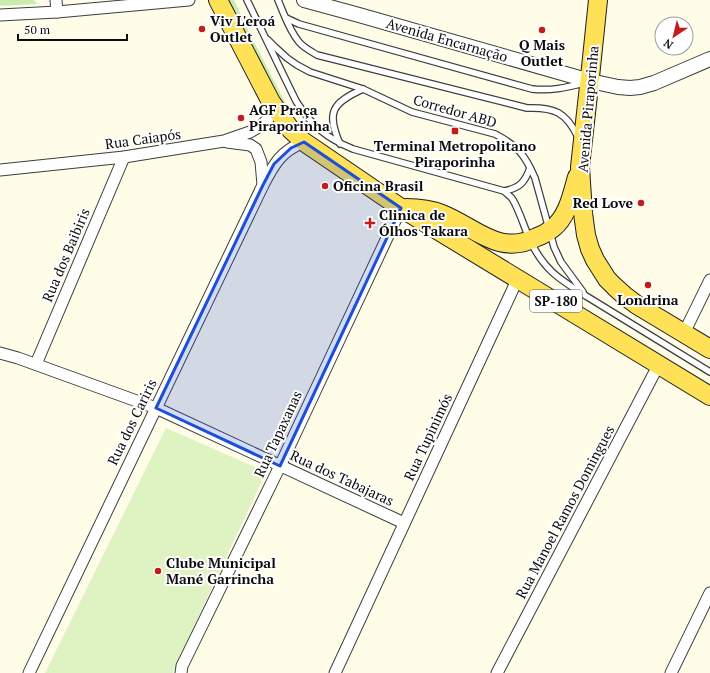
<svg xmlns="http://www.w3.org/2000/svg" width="710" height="673" font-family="'PT Serif',serif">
<rect width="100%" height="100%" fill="#fffce8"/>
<!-- green -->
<g fill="#cbecaf">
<polygon points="0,0 34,0 37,4 0,6"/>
<polygon points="228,0 234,0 248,30 287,106 282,104"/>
</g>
<!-- pitch -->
<polygon fill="#dff2c2" points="166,428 266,472 174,669 173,673 45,673"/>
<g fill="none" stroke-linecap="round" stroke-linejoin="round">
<defs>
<g id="service">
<path d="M247,0l49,101c16,25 30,37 57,48l151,42c3,3 7,5 9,9 7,12 11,27 17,40 13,29 29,39 56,56l124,76"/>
<path d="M278,0c6,14 11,30 21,42 5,6 12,9 18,13l210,53c27,-1 39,4 51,29"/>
<path d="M286,18l13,6 233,65c19,2 33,-1 52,-6"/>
<path d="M268,40l7,7 12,11 10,7 13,7 53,17 49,23 83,22c23,12 30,21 40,44l19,69 7,15 22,30"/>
<path d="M340,144c-14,-32 -8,-41 23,-55"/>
<path d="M504,191c16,-3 21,-9 26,-23"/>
</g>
<g id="minor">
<polyline points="56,0 57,12"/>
<polyline points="0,15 57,12 189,0"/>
<polyline points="227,142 250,145 256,149 261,162 263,185"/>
<polyline points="0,170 124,157 224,141 250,132 262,125 268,119 271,102"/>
<polyline points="684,333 710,280"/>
<polyline points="0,353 18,358 156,408 404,523"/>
<polyline points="36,364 124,157"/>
<path d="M29,673l234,-488c11,-21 18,-34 41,-43"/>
<polyline points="181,673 182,666 280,466 401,208"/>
<polyline points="335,673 518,278"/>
<polyline points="497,673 659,364"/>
<polyline points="671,673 710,593"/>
</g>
<polyline id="tertiary" points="304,0 359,15 590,81 618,87 630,88 640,87 654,83 710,59"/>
<g id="primary">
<polyline points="218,0 271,102 291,130 304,142 401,208 710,396"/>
<polyline points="598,0 590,77 580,167 583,213 586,235 590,249 595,260 607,279 615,287 625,296 637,305 710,349"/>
<path d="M406,208c13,0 24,1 36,6 33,13 57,43 95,23 6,-2 11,-5 16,-9 15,-12 19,-34 24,-51"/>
</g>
</defs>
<!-- service casing -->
<use href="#service" stroke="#3e3e3e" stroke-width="8"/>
<!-- minor casing -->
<use href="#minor" stroke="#3e3e3e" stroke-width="13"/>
<!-- tertiary casing -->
<use href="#tertiary" stroke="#3e3e3e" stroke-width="16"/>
<!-- primary casing -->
<use href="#primary" stroke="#1c1c1c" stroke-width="20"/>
<!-- service -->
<use href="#service" stroke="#fff" stroke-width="5.5"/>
<!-- minor -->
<use href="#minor" stroke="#fff" stroke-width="11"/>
<!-- tertiary -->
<use href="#tertiary" stroke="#fff" stroke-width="14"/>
<!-- primary -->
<use href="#primary" stroke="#ffe158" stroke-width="18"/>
</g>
<!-- marked area -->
<path fill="#1d4ed8" fill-opacity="0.2" stroke="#1d4ed8" stroke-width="3" stroke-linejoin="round" d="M304,142l97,66 -121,258 -124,-58 107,-223 11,-21 17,-16z"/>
<!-- markers -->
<g fill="#c41c19" stroke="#fff" stroke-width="1.5">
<circle cx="202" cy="29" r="4"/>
<circle cx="542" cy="30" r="4"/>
<circle cx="241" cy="118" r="4"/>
<rect x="451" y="127" width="8" height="8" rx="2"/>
<circle cx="325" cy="186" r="4"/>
<circle cx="641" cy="203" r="4"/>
<path d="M368 217h4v4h4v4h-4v4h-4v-4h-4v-4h4z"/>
<circle cx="648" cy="285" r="4"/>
<circle cx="158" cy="571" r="4"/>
</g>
<g text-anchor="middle" stroke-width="4" stroke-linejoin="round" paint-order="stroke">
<!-- shield labels -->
<rect fill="#fff" stroke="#545454" stroke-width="1" x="530" y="290" width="52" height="22" rx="3"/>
<g font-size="13" font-weight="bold" fill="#0b0b0b">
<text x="556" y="306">SP-180</text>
</g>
<!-- poi labels -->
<g font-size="14" font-weight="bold" fill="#0b0b0b" stroke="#fff" text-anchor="start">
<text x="210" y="26">Viv L'eroá<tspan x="210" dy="16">Outlet</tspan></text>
<text x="542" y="50" text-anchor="middle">Q Mais<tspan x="542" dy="16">Outlet</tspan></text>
<text x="249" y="115">AGF Praça<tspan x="249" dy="16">Piraporinha</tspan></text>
<text x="455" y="151" text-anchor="middle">Terminal Metropolitano<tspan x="455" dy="16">Piraporinha</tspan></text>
<text x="333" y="191">Oficina Brasil</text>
<text x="633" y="208" text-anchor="end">Red Love</text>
<text x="379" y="220">Clinica de<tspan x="379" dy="16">Ólhos Takara</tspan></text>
<text x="648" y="305" text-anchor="middle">Londrina</text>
<text x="166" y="568">Clube Municipal<tspan x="166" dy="16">Mané Garrincha</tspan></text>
</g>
<!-- street labels -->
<g font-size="14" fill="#0b0b0b" stroke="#fff">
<text transform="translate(447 40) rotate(16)" y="5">Avenida Encarnação</text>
<text transform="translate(588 109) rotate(-85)" y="5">Avenida Piraporinha</text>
<text transform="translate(455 111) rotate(16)" y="5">Corredor ABD</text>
<text transform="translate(143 139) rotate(-8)" y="5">Rua Caiapós</text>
<text transform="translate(66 255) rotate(-67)" y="5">Rua dos Baibiris</text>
<text transform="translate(132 422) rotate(-64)" y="5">Rua dos Cariris</text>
<text transform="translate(278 434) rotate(-65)" y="5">Rua Tapaxanas</text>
<text transform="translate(428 437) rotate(-65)" y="5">Rua Tupinimós</text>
<text transform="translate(342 478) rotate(25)" y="5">Rua dos Tabajaras</text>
<text transform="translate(565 512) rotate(-62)" y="5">Rua Manoel Ramos Domingues</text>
</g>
</g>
<!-- north arrow -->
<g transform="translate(674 36) rotate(215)"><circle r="19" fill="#ffffff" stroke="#9d9d9d"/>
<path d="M0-3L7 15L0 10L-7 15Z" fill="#c41c19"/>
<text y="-6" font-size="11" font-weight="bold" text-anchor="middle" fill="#0b0b0b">N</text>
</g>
<!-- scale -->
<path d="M18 34v6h109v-6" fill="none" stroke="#0b0b0b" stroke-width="2"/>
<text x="24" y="34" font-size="12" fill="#0b0b0b" stroke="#ffffff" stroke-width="3" paint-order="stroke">50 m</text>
</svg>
